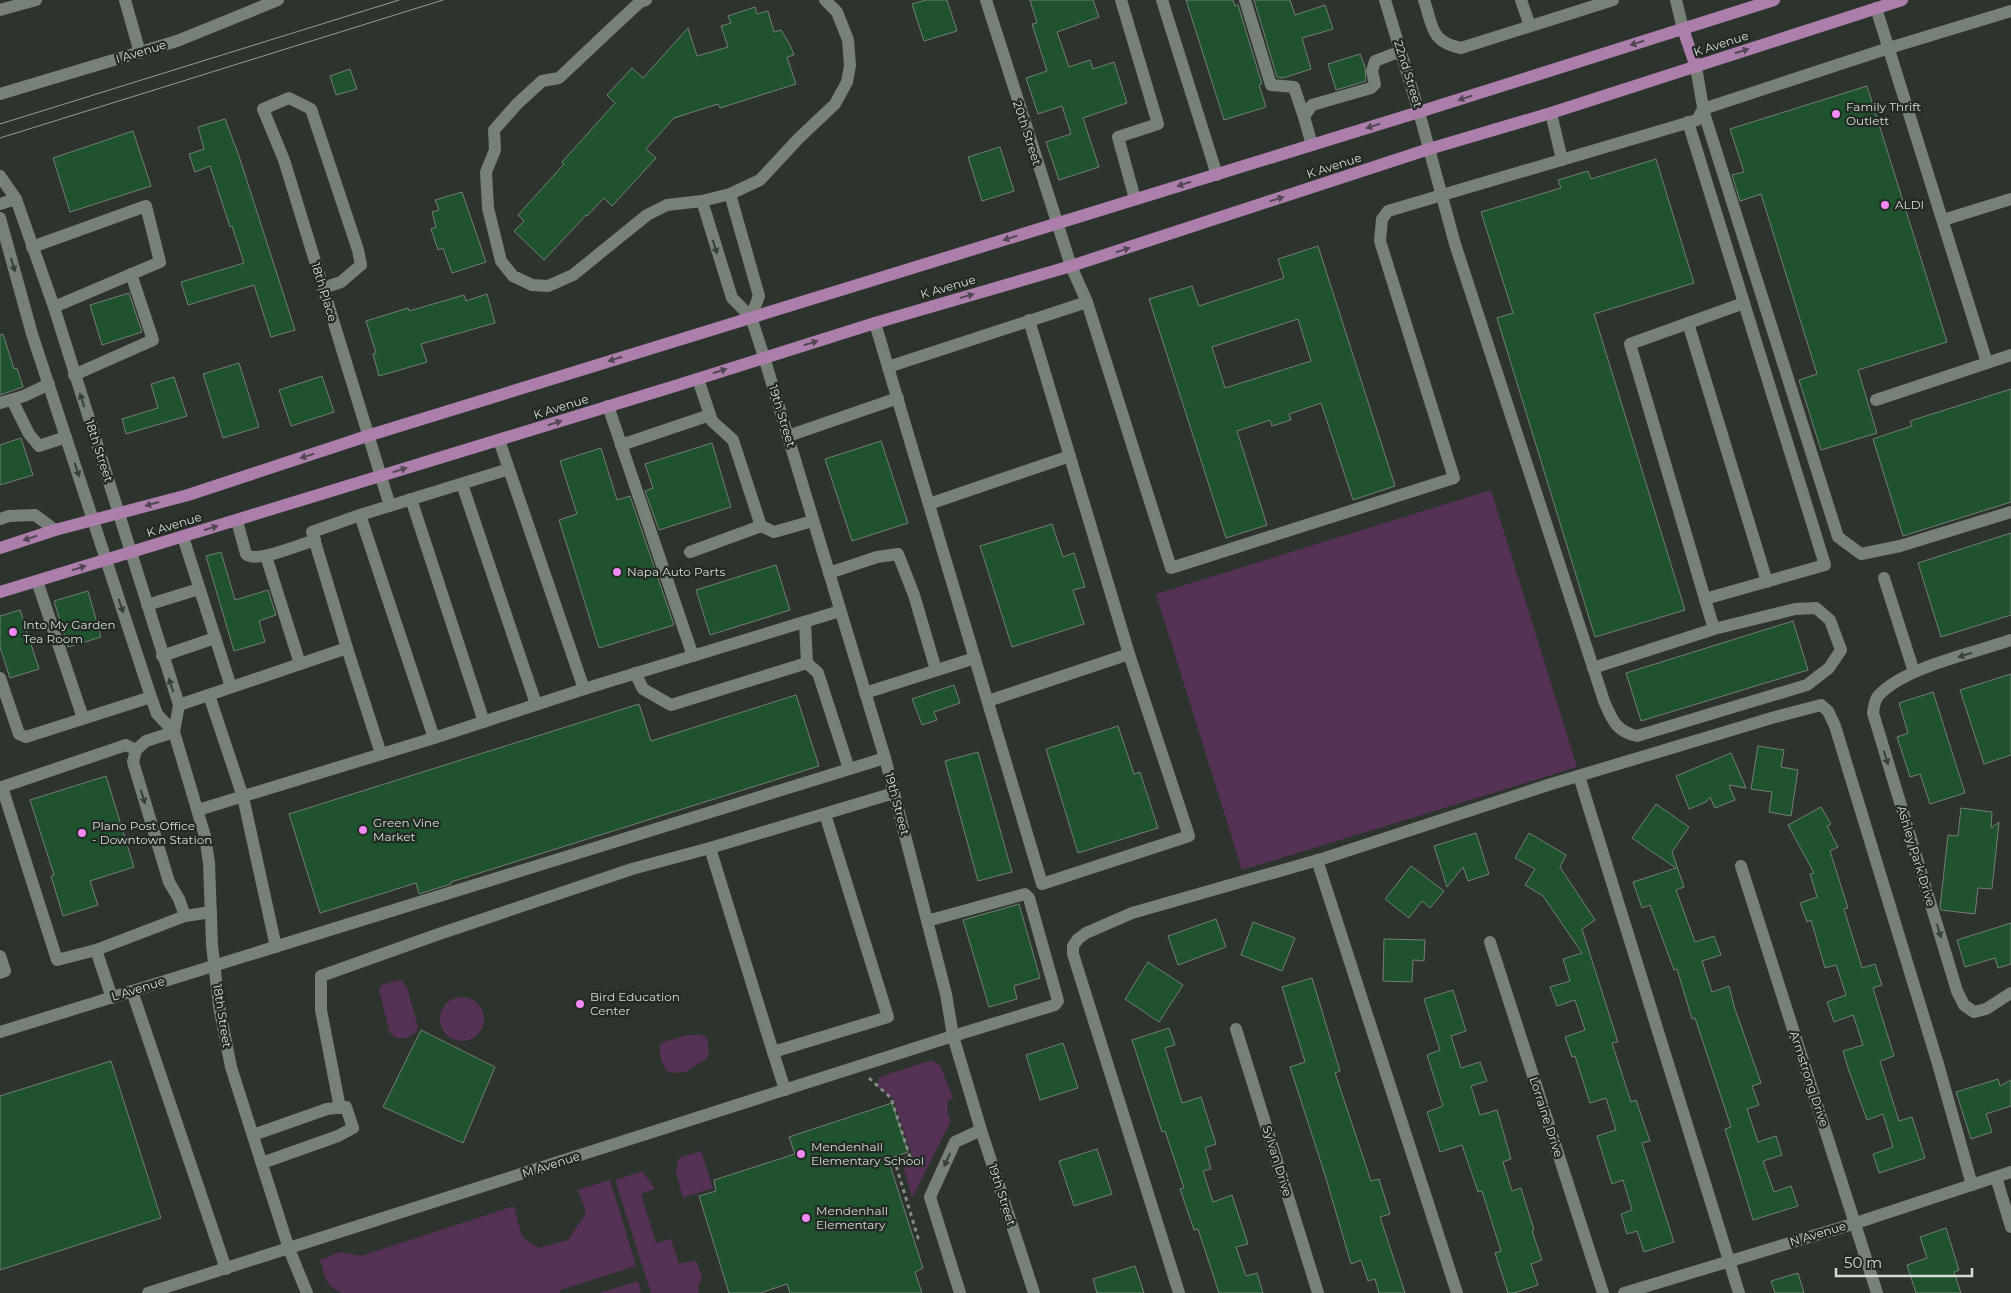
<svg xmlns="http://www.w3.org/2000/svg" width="2011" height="1293" font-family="Montserrat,sans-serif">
<rect width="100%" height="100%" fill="#2c342d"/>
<!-- green -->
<g fill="#563156">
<polygon points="1491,490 1577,767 1242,870 1156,594"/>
<path d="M398,980l4,1 5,7 11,38 -1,5c-8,8 -19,11 -27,2l-11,-43 3,-5z"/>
<circle cx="462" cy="1019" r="22"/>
<path d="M686,1035h16l5,3 2,15 -2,5 -21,14 -17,1c-7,-7 -12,-22 -8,-30z"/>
<polygon points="932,1060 940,1065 953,1098 947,1101 948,1114 951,1121 912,1198 902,1162 913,1158 893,1098 877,1087 879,1077"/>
<polygon points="701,1151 713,1188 683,1198 676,1172 679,1158"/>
<polygon points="642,1171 655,1189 641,1194 656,1243 671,1239 679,1264 696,1260 702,1278 698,1287 699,1293 651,1293 615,1180"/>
<path d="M610,1180l26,86 -76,24 1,3h-219c-18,-9 -16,-15 -22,-33l20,-8 21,4 153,-50 8,31 17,11 29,-8 18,-27 -8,-23z"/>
<polygon points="638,1281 641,1293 600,1293"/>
</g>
<!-- building -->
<g fill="#1f532d" stroke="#747e75" fill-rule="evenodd">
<polygon points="926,0 947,0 957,31 924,41 912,4"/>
<polygon points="1030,0 1093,0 1099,17 1057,32 1069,67 1090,60 1093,69 1114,62 1127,103 1083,118 1099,167 1059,180 1046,142 1071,134 1062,106 1038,114 1026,78 1047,71 1032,24 1037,23"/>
<polygon points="1186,0 1233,0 1235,6 1238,5 1262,84 1259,85 1266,107 1224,120"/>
<polygon points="1254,0 1290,0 1295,15 1325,5 1333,29 1302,38 1311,69 1283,78 1277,77"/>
<polygon points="755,7 757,14 768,11 774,32 781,30 790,45 794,55 787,57 796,84 720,108 718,104 674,118 646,149 656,158 612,206 604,198 587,216 586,215 544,260 514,231 524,221 518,215 564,164 562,162 615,103 607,95 632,68 643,78 688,28 697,56 728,47 721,26 731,23 728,16"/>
<polygon points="1360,54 1365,67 1366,81 1336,90 1328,64"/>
<polygon points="350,69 357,89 336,95 330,76"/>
<polygon points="1867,86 1947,342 1858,370 1877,433 1821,450 1799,380 1817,374 1761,194 1740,201 1732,175 1744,172 1730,129"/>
<polygon points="225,119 239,156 295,330 271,337 254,285 188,305 181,282 244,263 232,226 230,227 210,166 195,172 189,154 204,149 198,127"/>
<polygon points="133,131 151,186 70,212 53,158"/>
<polygon points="1000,147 1014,191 982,201 968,157"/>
<polygon points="1656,159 1694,283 1594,314 1685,610 1595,637 1497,318 1513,313 1481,212 1561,188 1558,180 1588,171 1591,179"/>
<polygon points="462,192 486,262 452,273 443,248 438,250 431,229 436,227 432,212 439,210 435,200"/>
<path d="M1318,246l77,240 -42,14 -32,-97 -32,11 2,6 -19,6 -2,-6 -33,11 30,94 -41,13 -77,-239 43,-13 7,20 85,-28 -6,-19zM1298,319l13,42 -86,27 -13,-41z"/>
<polygon points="129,293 142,332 102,345 90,305"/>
<polygon points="487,294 495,323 421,344 427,362 379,376 373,354 376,353 366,321 408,308 409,311 464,295 466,301"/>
<polygon points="3,334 14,369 17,368 23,387 0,395 0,335"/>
<polygon points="239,363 259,427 223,438 203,374"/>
<polygon points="322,376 334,412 291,426 279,390"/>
<polygon points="174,377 187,416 126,434 122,419 158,408 151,384"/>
<polygon points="2011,389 2011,502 1903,536 1873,439 1912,426 1910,421"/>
<polygon points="21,438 33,475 0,485 0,445"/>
<polygon points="881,441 908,523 852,541 825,459"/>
<polygon points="712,443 731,507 659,530 645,491 653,488 645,464"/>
<polygon points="601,448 617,500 630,496 674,625 599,648 559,520 577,514 560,461"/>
<polygon points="1052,524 1063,557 1074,553 1085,587 1073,590 1084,624 1012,647 980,546"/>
<polygon points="2011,533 2011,615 1941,637 1918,563"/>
<polygon points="221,552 235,600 268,590 276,615 259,621 265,642 234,651 206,556"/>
<polygon points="776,565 790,610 710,635 696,590"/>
<polygon points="88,591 101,637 68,647 54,601"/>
<polygon points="20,610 39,669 10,678 0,647 0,616"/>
<polygon points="1793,621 1808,670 1641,721 1626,673"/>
<polygon points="2011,674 2011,755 1984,764 1960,690"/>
<polygon points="954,685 960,703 934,712 937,720 922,725 912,699"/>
<polygon points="1933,692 1965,793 1930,804 1920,774 1910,777 1897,737 1908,733 1899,703"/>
<polygon points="796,695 819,766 451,882 451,884 419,894 416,883 320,913 289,814 639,704 651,741"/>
<polygon points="1118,726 1134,774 1140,772 1158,828 1078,853 1046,749"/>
<polygon points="1758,746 1784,750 1781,767 1798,770 1791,816 1769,812 1772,792 1751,789"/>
<polygon points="978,752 1012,872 978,881 945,761"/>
<polygon points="1731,753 1746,788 1729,785 1735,800 1715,808 1710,797 1706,802 1689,809 1676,776"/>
<polygon points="106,776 134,867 90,881 98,905 63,916 51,876 54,875 30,800"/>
<polygon points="1656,804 1689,827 1672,852 1684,887 1676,890 1695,942 1714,936 1721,955 1702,961 1712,992 1729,986 1734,1006 1761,1083 1752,1086 1759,1105 1747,1109 1758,1142 1776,1136 1782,1155 1763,1161 1774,1192 1791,1186 1798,1206 1753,1220 1725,1129 1731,1127 1695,1018 1692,1019 1677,969 1674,970 1650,905 1642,908 1633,882 1676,868 1632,838"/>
<polygon points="1821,807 1831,824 1827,826 1838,847 1830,851 1848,908 1844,909 1862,968 1875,964 1882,985 1873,988 1894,1056 1880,1061 1899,1121 1912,1117 1925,1158 1879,1173 1873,1154 1893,1147 1883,1114 1867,1120 1849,1071 1843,1051 1863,1045 1853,1015 1834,1022 1827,1002 1846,995 1836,965 1825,968 1811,920 1807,922 1800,903 1817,897 1810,874 1814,873 1788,825"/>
<polygon points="1961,808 1992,812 1991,828 1999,822 1992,889 1978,888 1975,914 1941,910 1940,907 1948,835 1958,836"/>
<polygon points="1476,833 1489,874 1468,881 1463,867 1447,887 1434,846"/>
<polygon points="1529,833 1566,855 1560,867 1595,920 1582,929 1618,1042 1612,1043 1631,1102 1636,1100 1650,1141 1642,1143 1674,1242 1644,1252 1637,1231 1627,1234 1621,1214 1632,1210 1623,1180 1612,1184 1597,1136 1616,1130 1606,1098 1590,1103 1575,1056 1572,1057 1565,1037 1585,1030 1575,1000 1557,1006 1550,987 1570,981 1563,959 1582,953 1543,896 1525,885 1535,869 1515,858"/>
<polygon points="1411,866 1444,891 1430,908 1422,901 1409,918 1385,899"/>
<polygon points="1019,904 1040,978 1014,986 1017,999 989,1007 963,920"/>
<polygon points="1216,919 1226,947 1178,965 1168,936"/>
<polygon points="1253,922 1295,938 1282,971 1241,955"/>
<polygon points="2011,923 2011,964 1998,968 1995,958 1965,967 1957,940"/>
<polygon points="1384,939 1425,940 1424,961 1413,960 1412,982 1383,981"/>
<polygon points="1148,962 1183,985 1159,1022 1125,999"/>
<polygon points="1312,978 1340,1071 1335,1073 1371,1181 1379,1179 1390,1214 1380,1217 1405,1293 1379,1293 1375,1279 1368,1281 1361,1260 1351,1264 1325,1175 1290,1067 1305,1062 1282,987"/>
<polygon points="1453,990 1466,1031 1451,1036 1461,1068 1480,1062 1487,1081 1471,1086 1480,1115 1497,1110 1511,1159 1503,1162 1512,1191 1521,1188 1534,1230 1532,1231 1542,1260 1531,1264 1538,1285 1514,1293 1508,1293 1495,1253 1501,1251 1482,1191 1478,1192 1462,1145 1440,1152 1427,1112 1443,1106 1427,1055 1440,1050 1424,999"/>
<polygon points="1169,1028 1175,1045 1165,1048 1182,1103 1201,1097 1216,1144 1205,1148 1211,1169 1203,1171 1213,1202 1232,1195 1248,1244 1236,1247 1246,1276 1257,1273 1263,1293 1219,1293 1198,1229 1194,1230 1180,1189 1184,1188 1165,1131 1162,1132 1132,1040"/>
<polygon points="421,1030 495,1067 463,1143 383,1107"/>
<polygon points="1063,1043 1078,1088 1040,1100 1026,1055"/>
<polygon points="111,1061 161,1218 0,1270 0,1096"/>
<polygon points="1998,1079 2000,1086 2011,1080 2011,1106 1986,1114 1992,1132 1971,1139 1956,1092"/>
<polygon points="892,1103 908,1152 888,1159 923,1268 915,1272 922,1293 790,1293 787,1284 760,1293 729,1293 699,1196 716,1191 714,1180 795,1154 789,1137"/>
<polygon points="1097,1149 1112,1194 1074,1206 1059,1161"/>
<polygon points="1946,1228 1959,1270 1954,1272 1961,1293 1916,1293 1907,1265 1927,1258 1920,1237"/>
<polygon points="1135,1266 1144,1293 1097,1293 1093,1279"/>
<polygon points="1798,1273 1804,1293 1775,1293 1771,1281"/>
</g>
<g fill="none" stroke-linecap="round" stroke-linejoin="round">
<!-- path -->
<polyline stroke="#858b85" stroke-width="3" stroke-dasharray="4 4" stroke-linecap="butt" points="869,1078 891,1098 910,1157 895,1162 918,1238 914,1239"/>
<!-- minor -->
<g stroke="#778178" stroke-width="12">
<polyline points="125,0 140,53"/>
<polyline points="646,0 640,2 613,27 559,78 542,81 517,104 494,130 495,150 486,172 488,208 501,261 513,276 532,285 548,286 573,275 647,215 667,205 702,201 730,194 760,180 799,138 835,104 847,82 850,66 848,40 837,12 825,0"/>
<polyline points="986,0 1071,266 1087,302 1171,568 1454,478 1380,241 1382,219 1388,211 1697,120 1703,109 1889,48 2011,11"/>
<polyline points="1121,0 1158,124 1118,137 1135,199"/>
<polyline points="1162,0 1217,175"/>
<polyline points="1245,0 1271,85 1294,87 1304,117"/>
<path d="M1385,0l34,112 36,132 149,457c8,19 12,30 33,35l170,-51 22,-17 12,-18 -11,-30 -14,-12 -21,1 -81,20 -9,-30 120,-34 -137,-443"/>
<path d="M1424,0c9,26 6,42 37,48l152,-48"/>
<polyline points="1521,0 1530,26"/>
<polyline points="1676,0 1683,29"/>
<polyline points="1876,8 1987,363"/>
<polyline points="0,10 36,0"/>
<polyline points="1696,67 1704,113 1838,537 1861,554 1900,546 2011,512"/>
<polyline points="0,94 177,41 278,0"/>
<polyline points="1551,113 1562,160"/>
<polyline points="1312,145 1304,117 1312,105 1371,88 1375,84 1372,71 1375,61 1401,51"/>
<polyline points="0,176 16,199 54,307 179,705 174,732 205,836 209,863 212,945 219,1006 231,1067 289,1249 307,1293"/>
<polyline points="730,194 759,296 751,317"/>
<polyline points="702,201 732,298 751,317 764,357 885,758 946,994 953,1036 981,1130 1034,1293"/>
<polyline points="0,204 16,199"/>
<polyline points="0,218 32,334 151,697 157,714 174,732"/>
<polyline points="1943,220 2011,199"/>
<polyline points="32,247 146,206 160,262 54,307"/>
<polyline points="323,288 341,282 361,265 358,250 311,109 289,98 263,109 284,160 390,506"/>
<polyline points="1029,320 1129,654"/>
<polyline points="875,323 888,367 1087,302"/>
<polyline points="1688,323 1767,582"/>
<polyline points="888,367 1042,884 1189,836 1129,654 988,701"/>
<polyline points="74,375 153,340 131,274"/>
<polyline points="698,379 712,421 733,440 761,526 774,532 813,521"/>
<polyline points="12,400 29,434 39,446 66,437"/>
<polyline points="1876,400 2011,355"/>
<polyline points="0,403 24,396 49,384"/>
<polyline points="608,406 693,656"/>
<polyline points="788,436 898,398"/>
<polyline points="499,440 584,689 434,738 360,515 509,469"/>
<polyline points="621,445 710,415"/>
<polyline points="462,484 536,704"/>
<polyline points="411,499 484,722"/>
<polyline points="929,504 1070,456"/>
<polyline points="0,519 9,516 35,515 55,530"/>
<path d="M237,521l9,33c10,10 55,-10 69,-14"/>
<polyline points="183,537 231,687"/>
<polyline points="690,552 761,526"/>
<polyline points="266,556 300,664"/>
<polyline points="829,573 877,557 898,554 914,595 936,670"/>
<polyline points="1884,578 1914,672"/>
<polyline points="37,581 83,718"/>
<polyline points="1705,599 1630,344 1744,303"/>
<polyline points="147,605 199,589"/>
<polyline points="805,622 807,663"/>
<path d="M2011,640c-37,13 -106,27 -132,55 -5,5 -5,12 -6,18l84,278 7,14 10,7 12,-3 25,-16"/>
<polyline points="347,648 312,532 360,515"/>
<polyline points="162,656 215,638"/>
<polyline points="1593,668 1714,629"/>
<polyline points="635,673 643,689 671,705 807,663 818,673 849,769"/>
<polyline points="0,678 19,734 26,737 151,697"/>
<polyline points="584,689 840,611"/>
<polyline points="865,693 975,658"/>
<polyline points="209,695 243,797 276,947"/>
<polyline points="179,705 347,648 381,754"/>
<polyline points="174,732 146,741 136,750 133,762 169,882 179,899 185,916"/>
<polyline points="1579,776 1739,1293"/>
<polyline points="198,810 434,738"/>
<polyline points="710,848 773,1052 888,1017 825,814"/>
<polyline points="1317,860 1457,1293"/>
<polyline points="1741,866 1877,1293"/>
<polyline points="1490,942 1603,1293"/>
<polyline points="96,950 57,960 2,787 126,745 136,750"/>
<polyline points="0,956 5,971 0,973"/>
<polyline points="132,991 226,1269"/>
<polyline points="112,998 96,950 185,916 211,912"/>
<polyline points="1236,1029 1318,1293"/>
<polyline points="0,1032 885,758"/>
<polyline points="773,1052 785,1090"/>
<polyline points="340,1108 321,1010 321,976 436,935 632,869 710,848 894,793"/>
<polyline points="253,1135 327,1109 346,1107 353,1128 338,1136 262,1163"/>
<polyline points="1996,1177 2011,1227"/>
<polyline points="148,1293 953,1036 1055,1005 1058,1001 1029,898 1025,894 927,921"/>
<polyline points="960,1293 930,1197 955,1142 981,1130"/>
<polyline points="1179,1293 1073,954 1073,946 1078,939 1086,933 1132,913 1325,858 1548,785 1775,717 1821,705 1828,711 1835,726 1938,1064 1972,1185"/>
<polyline points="1624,1293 1856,1223 2011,1172"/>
</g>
<!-- major -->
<g stroke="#ac7eac" stroke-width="12">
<polyline points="1683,29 1696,67"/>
<polyline points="0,548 55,530 188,495 367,436 1419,112 1774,0"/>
<polyline points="0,592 675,386 875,323 1071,266 1429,149 1551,113 1902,0"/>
</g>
<!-- tram -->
<g stroke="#959b95" stroke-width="1">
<polyline points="0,124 399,0"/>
<polyline points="0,138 443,0"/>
</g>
</g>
<!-- one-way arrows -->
<defs><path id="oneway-solid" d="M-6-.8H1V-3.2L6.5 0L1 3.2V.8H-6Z" transform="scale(1.25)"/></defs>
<g fill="#524754">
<use href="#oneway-solid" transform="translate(1637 43) rotate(162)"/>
<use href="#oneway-solid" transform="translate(1742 51) rotate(-18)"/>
<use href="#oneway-solid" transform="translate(1465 98) rotate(162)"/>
<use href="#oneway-solid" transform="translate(1373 126) rotate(163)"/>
<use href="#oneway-solid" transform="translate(1184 184) rotate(163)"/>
<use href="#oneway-solid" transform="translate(1277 199) rotate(-18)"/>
<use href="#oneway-solid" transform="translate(1010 238) rotate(163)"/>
<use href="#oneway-solid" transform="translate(1123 250) rotate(-17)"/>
<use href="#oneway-solid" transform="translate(967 296) rotate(-16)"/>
<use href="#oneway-solid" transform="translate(811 343) rotate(-17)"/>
<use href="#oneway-solid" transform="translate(615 359) rotate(163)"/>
<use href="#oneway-solid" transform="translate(720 371) rotate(-18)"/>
<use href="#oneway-solid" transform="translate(555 423) rotate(-17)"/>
<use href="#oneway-solid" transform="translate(307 456) rotate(162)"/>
<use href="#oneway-solid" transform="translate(400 470) rotate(-17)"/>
<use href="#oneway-solid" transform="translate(152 504) rotate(165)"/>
<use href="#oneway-solid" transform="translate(211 528) rotate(-17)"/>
<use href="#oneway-solid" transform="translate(30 538) rotate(163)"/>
<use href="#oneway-solid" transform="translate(79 568) rotate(-17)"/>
</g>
<g fill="#374039">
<use href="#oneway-solid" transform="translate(715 247) rotate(72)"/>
<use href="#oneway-solid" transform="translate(13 265) rotate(74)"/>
<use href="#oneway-solid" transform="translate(82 400) rotate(-108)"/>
<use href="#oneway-solid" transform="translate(77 470) rotate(72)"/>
<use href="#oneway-solid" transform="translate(121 606) rotate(71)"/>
<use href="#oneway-solid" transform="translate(1965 655) rotate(162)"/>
<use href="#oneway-solid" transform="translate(171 685) rotate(-109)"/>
<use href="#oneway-solid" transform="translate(1886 758) rotate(73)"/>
<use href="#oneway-solid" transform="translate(143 797) rotate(73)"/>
<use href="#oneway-solid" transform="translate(1939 931) rotate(73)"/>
<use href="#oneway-solid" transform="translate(947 1160) rotate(114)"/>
</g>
<!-- markers -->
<g fill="#f28af3" stroke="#222a24" stroke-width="2">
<circle cx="1836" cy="114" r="5"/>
<circle cx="1885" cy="205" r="5"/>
<circle cx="617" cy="572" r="5"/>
<circle cx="13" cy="632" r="5"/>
<circle cx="363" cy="830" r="5"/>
<circle cx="82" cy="833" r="5"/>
<circle cx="580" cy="1004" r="5"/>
<circle cx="801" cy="1154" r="5"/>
<circle cx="806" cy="1218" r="5"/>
</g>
<g text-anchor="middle" stroke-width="4.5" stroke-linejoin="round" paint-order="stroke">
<!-- street labels -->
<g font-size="12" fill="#d6dbd6" stroke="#222a24">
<text transform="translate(1721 44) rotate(-18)" y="4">K Avenue</text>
<text transform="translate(141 52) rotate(-17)" y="4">I Avenue</text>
<text transform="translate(1408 74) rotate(73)" y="4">22nd Street</text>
<text transform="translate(1027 133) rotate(72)" y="4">20th Street</text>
<text transform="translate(1334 166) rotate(-18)" y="4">K Avenue</text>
<text transform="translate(948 287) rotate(-16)" y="4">K Avenue</text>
<text transform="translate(324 292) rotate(73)" y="4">18th Place</text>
<text transform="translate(561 407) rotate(-17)" y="4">K Avenue</text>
<text transform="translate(782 416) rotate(73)" y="4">19th Street</text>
<text transform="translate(99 451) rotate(72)" y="4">18th Street</text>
<text transform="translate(174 525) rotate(-17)" y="4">K Avenue</text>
<text transform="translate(897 804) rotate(75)" y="4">19th Street</text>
<text transform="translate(1916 856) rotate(73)" y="4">Ashley Park Drive</text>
<text transform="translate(138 989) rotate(-17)" y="4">L Avenue</text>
<text transform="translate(222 1016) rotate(81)" y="4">18th Street</text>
<text transform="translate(1809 1079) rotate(72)" y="4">Armstrong Drive</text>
<text transform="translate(1546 1117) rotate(72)" y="4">Lorraine Drive</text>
<text transform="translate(1277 1161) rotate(73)" y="4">Sylvan Drive</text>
<text transform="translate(551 1165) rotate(-18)" y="4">M Avenue</text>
<text transform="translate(1002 1195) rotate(72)" y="4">19th Street</text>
<text transform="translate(1818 1234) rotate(-17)" y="4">N Avenue</text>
</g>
<!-- poi labels -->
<g font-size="12" fill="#d6dbd6" stroke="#222a24" text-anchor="start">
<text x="1846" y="111">Family Thrift<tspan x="1846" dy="14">Outlett</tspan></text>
<text x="1895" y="209">ALDI</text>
<text x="627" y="576">Napa Auto Parts</text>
<text x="23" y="629">Into My Garden<tspan x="23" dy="14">Tea Room</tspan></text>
<text x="373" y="827">Green Vine<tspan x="373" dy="14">Market</tspan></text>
<text x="92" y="830">Plano Post Office<tspan x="92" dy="14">- Downtown Station</tspan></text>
<text x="590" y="1001">Bird Education<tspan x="590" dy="14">Center</tspan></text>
<text x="811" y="1151">Mendenhall<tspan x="811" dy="14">Elementary School</tspan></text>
<text x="816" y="1215">Mendenhall<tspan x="816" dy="14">Elementary</tspan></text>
</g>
</g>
<!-- scale -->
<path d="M1836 1268v8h136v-8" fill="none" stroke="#d6dbd6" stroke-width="2.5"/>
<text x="1844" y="1268" font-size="15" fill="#d6dbd6" stroke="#222a24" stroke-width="4" paint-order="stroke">50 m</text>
</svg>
